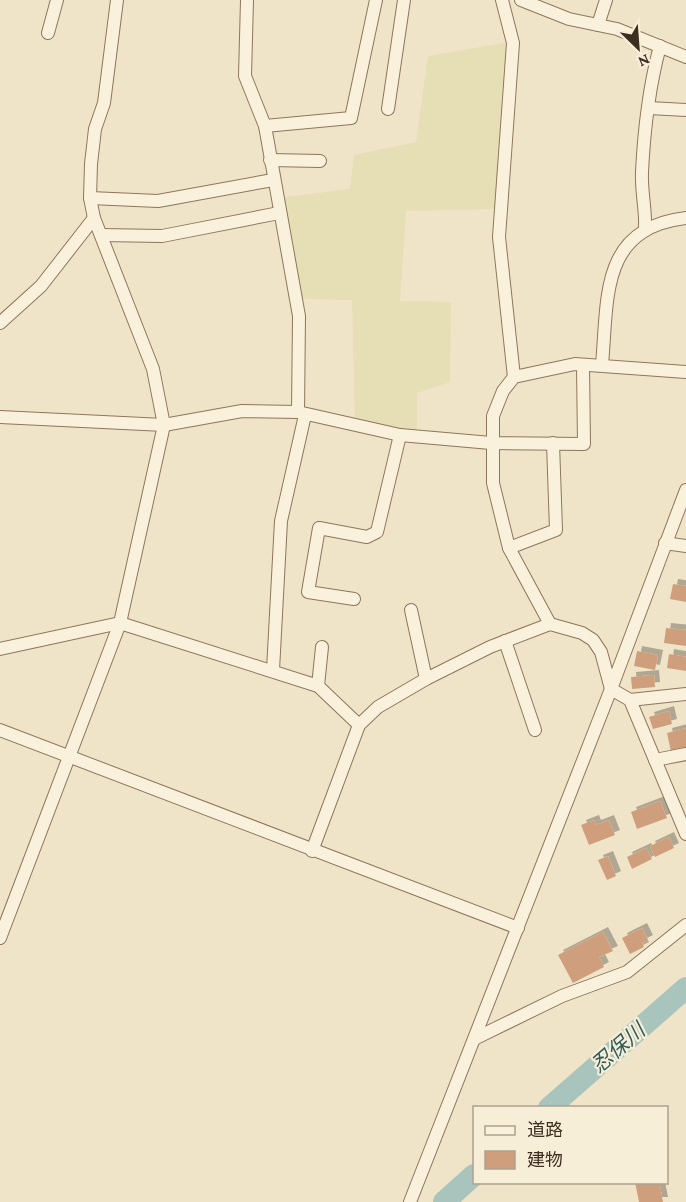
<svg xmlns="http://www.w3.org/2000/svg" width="686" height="1202" font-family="'Crimson Pro','Noto Sans JP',serif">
<defs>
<filter id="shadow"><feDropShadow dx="5" dy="-5" stdDeviation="0" flood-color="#0004"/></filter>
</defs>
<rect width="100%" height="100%" fill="#f0e4c8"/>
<!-- farmland -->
<polygon fill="#e6deb5" points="510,42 498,209 406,211 400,301 451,302 450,382 417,393 417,436 355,424 352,300 297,299 278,198 350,189 354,155 416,142 428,56"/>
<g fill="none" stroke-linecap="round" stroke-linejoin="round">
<!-- river -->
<g stroke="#a9c4bc" stroke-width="22">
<polyline points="549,1108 686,988"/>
<polyline points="444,1202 474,1175"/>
</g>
</g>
<!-- building -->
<g fill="#cf9f7d" filter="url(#shadow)">
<polygon points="673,584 686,586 686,602 670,599"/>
<polygon points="666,628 686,630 686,646 664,643"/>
<polygon points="637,651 658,655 655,670 634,666"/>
<polygon points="669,654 686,657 686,671 667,668"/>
<polygon points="654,675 655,687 632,689 631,677"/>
<polygon points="669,711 672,724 653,729 649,717"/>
<polygon points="686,728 686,749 671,752 667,733"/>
<polygon points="660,801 667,818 637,829 631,812"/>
<polygon points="594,820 596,825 609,820 615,835 589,845 581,825"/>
<polygon points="669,837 674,848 655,857 650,846"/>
<polygon points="646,848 652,859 632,869 627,857"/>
<polygon points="608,856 616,876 607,880 598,860"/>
<polygon points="642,928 648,940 642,943 644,947 630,954 622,938"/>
<polygon points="603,932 613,951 599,957 604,967 573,983 558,955"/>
<polygon points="635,1182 659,1182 663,1202 639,1202"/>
</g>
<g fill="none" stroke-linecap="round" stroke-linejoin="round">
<defs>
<g id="minor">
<polyline points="247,0 245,76 265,126 299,316 298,412"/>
<polyline points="502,0 513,43 499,237 514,377"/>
<polyline points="521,0 569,19 617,29 686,57"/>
<polyline points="598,25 606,0"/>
<polyline points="48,33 57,0"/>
<polyline points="649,108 686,110"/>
<polyline points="388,109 404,0"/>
<polyline points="265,126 351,118 376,0"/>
<polyline points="270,160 320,161"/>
<polyline points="90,198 158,201 273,180"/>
<path d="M645,228c1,-19 -4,-36 -3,-56 2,-41 7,-85 18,-126"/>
<polyline points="101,235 162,236 279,213"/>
<polyline points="0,323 41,286 94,218"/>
<path d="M602,365c6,-68 -2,-137 84,-147"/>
<polyline points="0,417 164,425 242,411 298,412 400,435 491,443 584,444 583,365"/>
<polyline points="665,543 686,546"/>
<polyline points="509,548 556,530 553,443"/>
<polyline points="354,599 308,592 319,528 367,537 377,532 400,435"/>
<polyline points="411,610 426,679"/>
<polyline points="550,624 509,548 493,483 493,416 503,391 514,377 575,364 686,372"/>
<polyline points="505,641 535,730"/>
<polyline points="0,649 120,623 318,686 359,725"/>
<polyline points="273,670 281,521 305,415"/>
<polyline points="318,686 322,647"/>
<polyline points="630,700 686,694"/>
<polyline points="0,730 518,928"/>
<polyline points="655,760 686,754"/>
<polyline points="312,851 359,725 378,707 426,679 490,647 550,624 582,633 593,640 601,652 611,689 630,700 686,834"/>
<polyline points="0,938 120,623 164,425 153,369 94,218 90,198 91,164 95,129 104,103 117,0"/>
<polyline points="476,1038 562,996 627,972 686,925"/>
<polyline points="410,1202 611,689 686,490"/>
</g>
</defs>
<!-- minor casing -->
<use href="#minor" stroke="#8d765c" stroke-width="14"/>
<!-- minor -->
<use href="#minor" stroke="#faf1dc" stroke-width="12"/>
</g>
<g text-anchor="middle" stroke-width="4.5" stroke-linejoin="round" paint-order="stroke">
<!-- water labels -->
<g font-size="21" font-style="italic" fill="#2f5d5a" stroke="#f7eed8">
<text transform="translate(618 1048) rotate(-41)" y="7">忍保川</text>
</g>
</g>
<!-- legend -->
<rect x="473" y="1106" width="195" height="78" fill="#f7eed8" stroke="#ada18e" stroke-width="1.5"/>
<rect x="485" y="1126" width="30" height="9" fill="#faf1dc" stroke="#ada18e" stroke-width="1.5"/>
<text x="527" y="1136" font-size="18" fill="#3d2e20">道路</text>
<rect x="485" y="1151" width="30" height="18" fill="#cf9f7d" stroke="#ada18e" stroke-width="1.5"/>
<text x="527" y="1166" font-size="18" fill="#3d2e20">建物</text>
<!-- north arrow -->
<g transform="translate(638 48) rotate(155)" stroke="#f7eed8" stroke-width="4.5" paint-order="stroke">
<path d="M0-4.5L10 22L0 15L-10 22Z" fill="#3d2e20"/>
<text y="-9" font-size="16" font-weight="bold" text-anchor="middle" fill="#3d2e20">N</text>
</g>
</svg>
